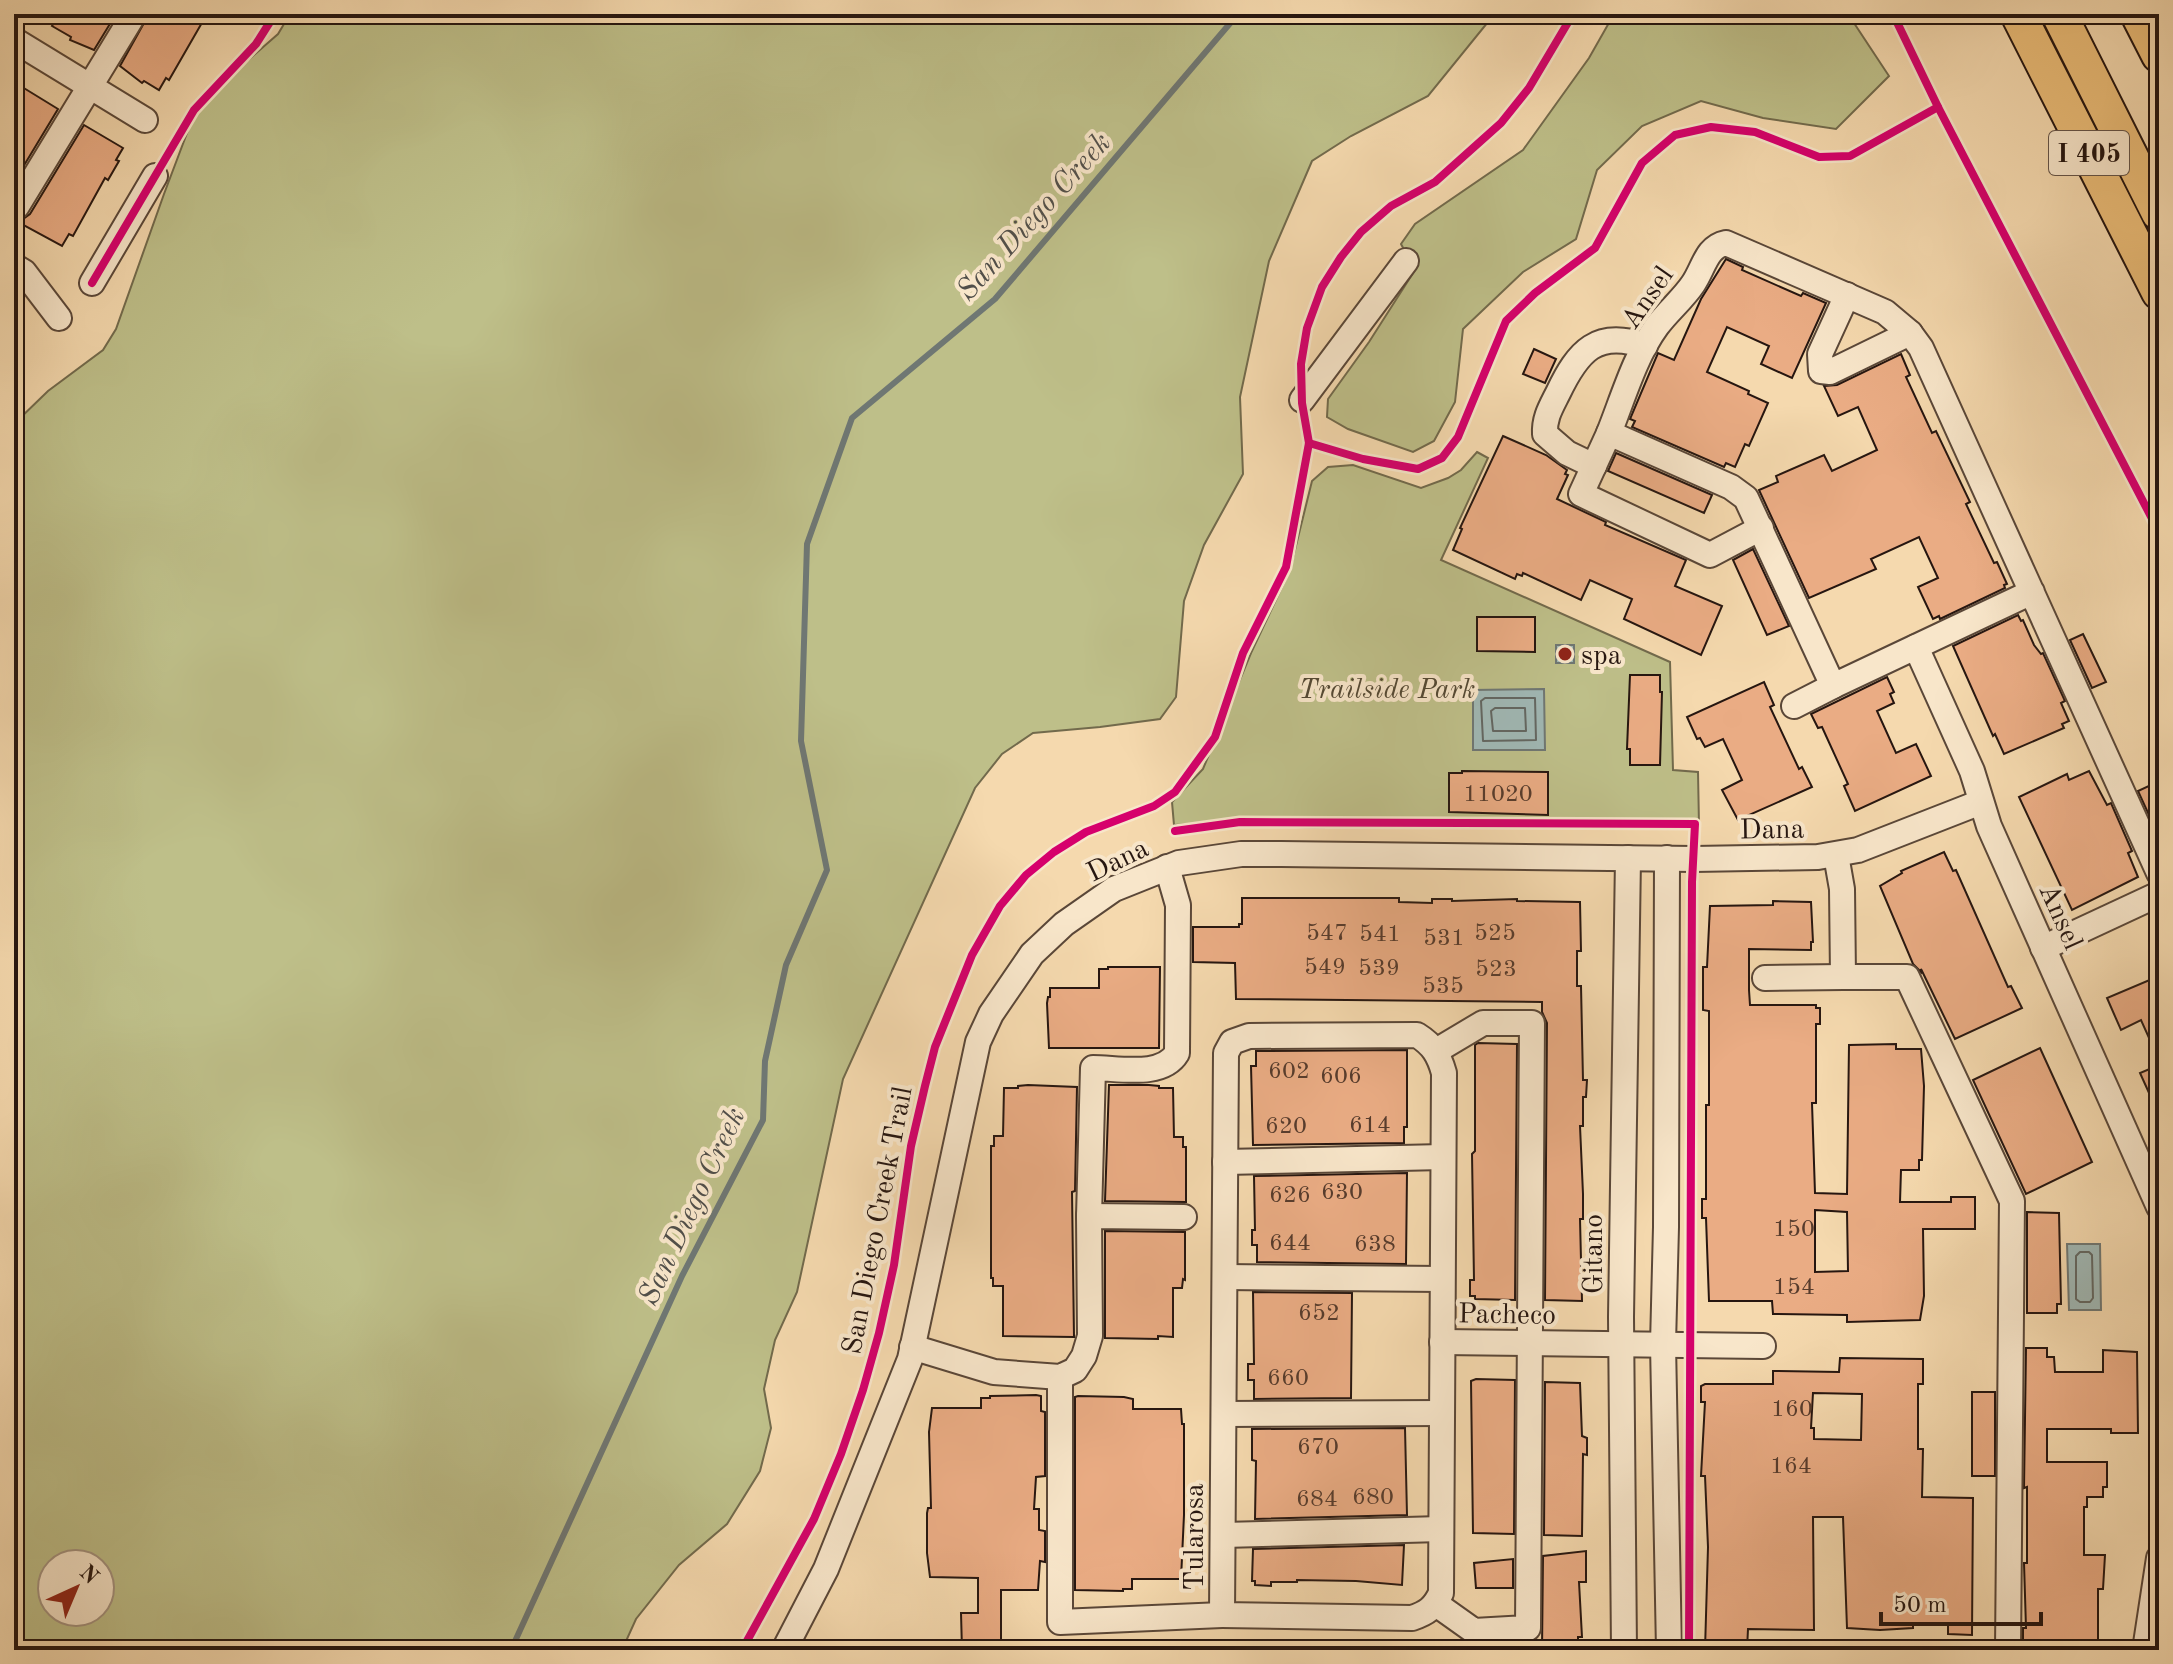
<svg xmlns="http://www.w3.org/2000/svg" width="2173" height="1664" font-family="'Old Standard TT',serif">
<rect width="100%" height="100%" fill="#f5d9ae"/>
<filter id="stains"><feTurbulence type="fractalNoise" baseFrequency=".0025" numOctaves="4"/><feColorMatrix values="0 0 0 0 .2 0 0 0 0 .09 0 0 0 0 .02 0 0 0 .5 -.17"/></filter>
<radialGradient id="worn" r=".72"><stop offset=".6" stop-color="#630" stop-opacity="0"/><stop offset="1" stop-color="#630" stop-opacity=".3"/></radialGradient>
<!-- green -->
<g fill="#bebf89" stroke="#726a4c" stroke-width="2" fill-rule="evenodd">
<path d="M290,14h1200l-2,8 -60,74 -77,40 -39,25 -43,100 -29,136 3,77 -39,71 -20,56 -8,96 -16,22 -60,8 -67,6 -31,21 -27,34 -132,291 -46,213 -22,48 -11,49 7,39 -11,43 -33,53 -48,41 -43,54 -14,31h-608v-1226l34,-33 55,-41 13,-21 48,-135 34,-90 80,-70zM100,1564v48h-48v-48z"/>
<polygon points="1614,14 1848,14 1889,76 1836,129 1763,118 1701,101 1642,126 1597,170 1576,239 1523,272 1463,329 1455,402 1434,441 1413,452 1348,429 1327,417 1328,399 1369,342 1415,270 1401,244 1415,224 1523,150 1589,58"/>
<polygon points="1477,452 1488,458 1441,560 1670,662 1673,770 1698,772 1699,825 1314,828 1223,823 1174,825 1172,802 1203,769 1251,653 1290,570 1312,481 1328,467 1353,465 1421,488 1448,478 1461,470"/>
</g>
<!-- water -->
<g fill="#a0b8b5" stroke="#6f7773" stroke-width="2">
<rect x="1556" y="645" width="18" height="18"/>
<polygon points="1544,689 1545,750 1473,750 1473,690"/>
<polygon points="2067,1244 2100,1244 2101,1310 2069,1310"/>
<polygon points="943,1646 943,1650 873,1650 873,1647"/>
</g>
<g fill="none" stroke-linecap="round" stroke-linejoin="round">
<!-- shore -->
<g stroke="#636762" stroke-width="2">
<polygon points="1485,698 1535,698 1536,740 1483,741 1481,701"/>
<polygon points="1495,708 1525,708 1526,731 1493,731 1491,711"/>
<polygon points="2080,1252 2089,1252 2092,1255 2093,1298 2090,1302 2080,1302 2076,1299 2076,1256"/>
</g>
<!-- stream -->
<polyline stroke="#6f7773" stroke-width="6" points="511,1650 682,1276 763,1120 765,1061 786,965 827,870 801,741 807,544 852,418 995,299 1238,14"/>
</g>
<!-- building -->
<g fill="#eaac84" stroke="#261610" stroke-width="2" fill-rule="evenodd">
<polygon points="59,14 116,14 94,50 70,40 71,37 52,26"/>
<polygon points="149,14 207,14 169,80 166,78 159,90 144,81 142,83 120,66"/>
<polygon points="14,82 58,109 14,182"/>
<polygon points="84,125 123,148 116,160 119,161 108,180 105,178 73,236 69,234 62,246 14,220 23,219 30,214"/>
<polygon points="1726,259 1743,267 1742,270 1801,296 1803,293 1826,303 1792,378 1761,364 1769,346 1727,327 1707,372 1749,391 1748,394 1768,403 1749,446 1745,444 1735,467 1726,463 1724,467 1632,427 1635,421 1630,419 1658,353 1674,360 1701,299"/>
<polygon points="1534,349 1556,359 1545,383 1523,374"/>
<polygon points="1901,354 1910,375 1906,377 1932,433 1936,431 1970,502 1966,504 1994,563 1997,562 2007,584 2004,585 2005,588 1940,619 1939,616 1933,619 1918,587 1938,578 1919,537 1871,559 1876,569 1809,598 1759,490 1778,482 1776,476 1824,455 1832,471 1877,450 1858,407 1838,416 1824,386 1837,385"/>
<polygon points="1503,436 1546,455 1567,470 1565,474 1568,475 1557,499 1606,522 1605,525 1686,560 1675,586 1722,606 1701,655 1624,619 1632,599 1590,580 1581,600 1523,573 1522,576 1517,574 1515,579 1453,550 1462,529 1460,528"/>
<polygon points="1616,453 1712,495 1704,513 1608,471"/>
<polygon points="1753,549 1789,626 1767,635 1733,560"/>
<polygon points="2018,615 2021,621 2023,620 2034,645 2041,654 2043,653 2065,701 2061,703 2069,721 2062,724 2064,728 2004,754 1995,734 1993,736 1953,646"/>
<polygon points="1477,617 1535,617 1535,652 1477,651"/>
<polygon points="2083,634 2106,682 2092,688 2070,640"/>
<polygon points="1630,675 1660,675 1660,692 1662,692 1660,765 1630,765 1630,749 1627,749"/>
<polygon points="1887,677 1894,692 1890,694 1894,703 1877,711 1896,753 1916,744 1931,776 1855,811 1844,786 1848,784 1822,727 1818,728 1811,714"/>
<polygon points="1764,682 1774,705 1770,707 1799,769 1802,767 1812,787 1738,820 1722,790 1742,780 1723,739 1705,747 1700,738 1697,739 1687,717"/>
<polygon points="1462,771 1548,772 1548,815 1449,812 1449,773 1462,773"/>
<polygon points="2089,771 2107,805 2111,803 2132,851 2128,853 2138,877 2072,910 2019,797 2067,774 2069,780"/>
<polygon points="2153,784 2159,797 2159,837 2138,791"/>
<polygon points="1944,852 1953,871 1956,870 2008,987 2011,986 2022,1008 1955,1039 1921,969 1921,972 1913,964 1880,886 1902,873 1901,871"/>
<polygon points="1242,898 1399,898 1399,902 1432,903 1432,899 1452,899 1452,901 1517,899 1517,901 1580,902 1581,951 1577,951 1577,986 1581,986 1583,1080 1587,1080 1586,1097 1583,1097 1583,1126 1580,1126 1583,1194 1583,1219 1580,1219 1582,1301 1545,1300 1547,1023 1542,1012 1542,1002 1236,999 1235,963 1193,962 1193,927 1239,927 1239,924 1242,924"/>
<path d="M1773,901l38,1 2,40h-2v8l-62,-1v41l1,15h66v3h4v16h-4v79h-4l3,90 32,1 2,-149 47,-1v5h25l3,37 -2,74h-3v10h-18l-1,32h51v-5h24v32h-52l1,67 -4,24 -73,2v-7l-74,-1 -1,-13h-63l-3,-83h-4v-19h4v-94h3v-94l-6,-1v-43h4l3,-61 63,-1zM1815,1210l32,2 1,59 -33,1z"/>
<polygon points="1108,967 1160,967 1159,1048 1049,1048 1047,1003 1048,997 1050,997 1050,988 1099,988 1099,969 1108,969"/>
<polygon points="2159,976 2159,1060 2141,1020 2121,1030 2107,998"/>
<polygon points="1478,1043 1517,1044 1515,1300 1475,1299 1475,1296 1470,1296 1470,1280 1474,1280 1472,1154 1475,1151 1475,1045"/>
<polygon points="2040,1048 2092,1162 2026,1194 1973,1080"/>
<polygon points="1407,1050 1407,1127 1404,1127 1404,1143 1253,1145 1251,1066 1256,1066 1256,1051"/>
<polygon points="2159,1065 2159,1115 2140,1073"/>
<polygon points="1028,1085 1077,1087 1075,1191 1072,1192 1074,1337 1003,1336 1003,1286 993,1286 993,1278 991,1278 991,1146 994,1146 994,1136 1003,1136 1004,1088 1018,1088 1018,1086"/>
<polygon points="1109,1085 1149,1085 1159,1086 1159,1088 1173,1088 1174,1137 1183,1137 1183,1147 1186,1147 1186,1202 1105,1201"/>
<polygon points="1407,1173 1406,1264 1257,1262 1257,1245 1252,1245 1252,1230 1255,1230 1254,1176"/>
<polygon points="2027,1212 2059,1213 2061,1304 2057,1304 2057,1313 2027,1313"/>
<polygon points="1105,1231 1185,1232 1185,1280 1183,1279 1182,1288 1173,1288 1173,1337 1158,1336 1158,1339 1105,1338"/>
<polygon points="1253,1292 1352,1293 1351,1398 1254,1399 1254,1380 1248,1380 1248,1364 1254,1364"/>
<polygon points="2026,1348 2047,1348 2047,1357 2054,1357 2055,1372 2103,1372 2103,1350 2137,1352 2138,1433 2111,1433 2111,1429 2047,1429 2047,1462 2107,1462 2107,1487 2103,1487 2103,1497 2087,1497 2087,1507 2084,1507 2084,1555 2105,1555 2103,1589 2098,1589 2098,1650 2023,1650 2023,1628 2026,1628 2024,1563 2027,1563 2027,1487 2024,1488"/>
<path d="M1840,1358l83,1v25h-5v65h5l-1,48 51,1 -1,137 -24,-1v-10h-35v4l-33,2 -33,-2 -4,-111h-30l1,113 -66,-1 -1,21h-42l3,-103 -3,-71h-4l4,-74h-4v-16l4,-2h68v-13l66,1zM1813,1393l49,1 -1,46 -47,-1v-11h-3z"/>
<polygon points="1476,1379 1515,1380 1514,1534 1473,1533 1471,1381"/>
<polygon points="1545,1382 1580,1383 1582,1436 1587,1438 1587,1455 1583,1454 1582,1536 1544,1535"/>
<rect x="1972" y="1392" width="23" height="84"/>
<polygon points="1036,1395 1041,1396 1041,1411 1045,1412 1045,1476 1036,1477 1034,1509 1039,1509 1039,1530 1045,1531 1045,1562 1040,1561 1038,1590 1001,1590 1001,1650 962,1650 961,1613 978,1613 978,1578 930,1577 927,1553 927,1513 928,1508 931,1508 929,1432 932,1408 981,1408 981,1398 990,1398 990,1396"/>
<polygon points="1078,1396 1124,1397 1133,1399 1133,1409 1181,1409 1182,1424 1184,1424 1184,1515 1181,1579 1132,1579 1132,1589 1123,1589 1123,1591 1075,1590 1075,1397"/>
<polygon points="1405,1428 1407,1515 1255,1519 1256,1461 1252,1460 1252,1429"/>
<polygon points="1404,1545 1402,1585 1356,1581 1297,1580 1297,1582 1271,1582 1271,1586 1255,1585 1255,1581 1252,1581 1253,1549"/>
<polygon points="1586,1551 1586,1582 1579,1582 1582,1637 1578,1637 1578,1650 1542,1650 1543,1556"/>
<polygon points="1513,1559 1513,1588 1476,1588 1474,1563"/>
</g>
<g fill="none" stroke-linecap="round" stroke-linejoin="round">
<defs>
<g id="minor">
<polyline points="14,40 145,120"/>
<polyline points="17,206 134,14"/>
<polyline points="14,266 24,272 59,318"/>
<polyline points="92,283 155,176"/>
<polyline points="1847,295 1820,354 1821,371 1830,372 1910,333"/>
<polyline points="1302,400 1406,261"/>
<polyline points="1609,433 1581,494 1710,555 1761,528"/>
<path d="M1594,466l-27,-13 -22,-19c-1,-16 6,-27 13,-41 20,-42 39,-64 87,-47"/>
<path d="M2032,592l-199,94 -87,-188 -15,-11 -122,-54c14,-35 26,-77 48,-107 11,-15 26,-27 36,-42 11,-16 13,-37 33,-41l159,69 25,21 11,15 238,525"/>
<polyline points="1916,647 1972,771 1989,826 2159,1207"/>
<polyline points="1794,706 1833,686"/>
<polyline points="1836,855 1842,889 1843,977 1907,977 2012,1201 2008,1650"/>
<polyline points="1667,858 1666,1227 1663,1344 1669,1650"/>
<polyline points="2043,948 2159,894"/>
<polyline points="1765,978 1843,977"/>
<path d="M1417,1035c16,10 22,20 27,38l-3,520c-7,15 -14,20 -29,25l-190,-3 4,-562 6,-11 17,-6z"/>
<polyline points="1436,1051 1483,1023 1532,1023 1528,1628 1474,1631 1436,1604"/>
<polyline points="1225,1162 1443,1157"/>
<path d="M1089,1216l4,-148c26,0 69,10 84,-15l1,-148 -11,-38"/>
<polyline points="1225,1277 1442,1279"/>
<polyline points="1442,1342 1763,1346"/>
<polyline points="912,1347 994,1372 1060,1377 1075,1370 1084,1356 1090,1336 1089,1216 1184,1217"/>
<polyline points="1060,1377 1060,1622 1222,1615"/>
<polyline points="1224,1414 1442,1413"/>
<polyline points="1223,1535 1441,1529"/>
<polyline points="784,1650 826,1569 910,1359 978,1042 991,1014 1032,954 1064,924 1114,889 1179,863 1241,854 1281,854 1694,859 1818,857 1858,850 1981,802"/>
<polyline points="1624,1650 1621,1317 1628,858"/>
<polyline points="2145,1650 2159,1558"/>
</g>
<g id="highway">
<polyline points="2018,14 2159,292"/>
<polyline points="2059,14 2159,213"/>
<polyline points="2138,14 2159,55"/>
</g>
</defs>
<!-- minor casing -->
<use href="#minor" stroke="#5a4738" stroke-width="28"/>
<!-- highway casing -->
<use href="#highway" stroke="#261610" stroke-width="38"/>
<!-- minor -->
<use href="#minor" stroke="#f8e6ca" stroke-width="24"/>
<!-- highway -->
<use href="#highway" stroke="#eabc77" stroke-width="34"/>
<defs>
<g id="cycleway">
<polyline points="1893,14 1938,107 2159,532"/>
<polyline points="92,283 194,110 256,44 275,14"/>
<polyline points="1309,443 1363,459 1418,469 1442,458 1458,437 1506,321 1535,293 1595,248 1642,163 1675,135 1711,127 1755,132 1819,157 1850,156 1938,107"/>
<polyline points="1175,831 1240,822 1695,824 1692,882 1689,1650"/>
<polyline points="742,1650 814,1519 841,1454 863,1390 879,1333 894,1265 911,1146 925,1086 935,1047 972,955 1000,906 1026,875 1054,852 1086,832 1154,806 1175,792 1215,737 1243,653 1286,567 1309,443 1302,403 1301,364 1307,328 1322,287 1341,257 1361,232 1391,206 1435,182 1501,123 1529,88 1573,14"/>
</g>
</defs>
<!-- cycleway casing -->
<use href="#cycleway" stroke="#f8e6ca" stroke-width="13"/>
<!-- cycleway -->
<use href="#cycleway" stroke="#d6006c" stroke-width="8"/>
</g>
<!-- markers -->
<circle fill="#8f2418" stroke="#f8e6ca" stroke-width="3" cx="1565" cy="654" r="8"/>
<g text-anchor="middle" stroke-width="8" stroke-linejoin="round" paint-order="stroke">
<!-- number labels -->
<g font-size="24" fill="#573c2d">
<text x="1498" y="801">11020</text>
<text x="1327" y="940">547</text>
<text x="1495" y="940">525</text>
<text x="1380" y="941">541</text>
<text x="1444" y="945">531</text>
<text x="1325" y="974">549</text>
<text x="1379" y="975">539</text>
<text x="1496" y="976">523</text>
<text x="1443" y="993">535</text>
<text x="1289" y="1078">602</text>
<text x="1341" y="1083">606</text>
<text x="1370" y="1132">614</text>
<text x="1286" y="1133">620</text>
<text x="1342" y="1199">630</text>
<text x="1290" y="1202">626</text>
<text x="1794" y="1236">150</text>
<text x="1290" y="1250">644</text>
<text x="1375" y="1251">638</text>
<text x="1794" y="1294">154</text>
<text x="1319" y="1320">652</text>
<text x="1288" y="1385">660</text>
<text x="1792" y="1416">160</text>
<text x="1318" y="1454">670</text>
<text x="1791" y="1473">164</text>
<text x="1373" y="1504">680</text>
<text x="1317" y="1506">684</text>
</g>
<!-- shield labels -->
<rect fill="#f8e6ca" stroke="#655448" stroke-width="2" x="2049" y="131" width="80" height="44" rx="6"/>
<g font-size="26" font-weight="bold" fill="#261610">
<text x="2089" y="162">I 405</text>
</g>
<!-- street labels -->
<g font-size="28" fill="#261610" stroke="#f8e6ca">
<text transform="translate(1646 297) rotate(-55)" y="10">Ansel</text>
<text transform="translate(1772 828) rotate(-1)" y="10">Dana</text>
<text transform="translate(1117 859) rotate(-26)" y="10">Dana</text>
<text transform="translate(2062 916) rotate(66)" y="10">Ansel</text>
<text transform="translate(876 1220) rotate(-79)" y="10">San Diego Creek Trail</text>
<text transform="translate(1592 1254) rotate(-90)" y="10">Gitano</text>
<text transform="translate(1507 1313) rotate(1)" y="10">Pacheco</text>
<text transform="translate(1193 1537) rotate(-90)" y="10">Tularosa</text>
</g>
<!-- poi labels -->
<g font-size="28" fill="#261610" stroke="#f8e6ca" text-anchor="start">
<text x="1581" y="664">spa</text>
</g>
<!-- park labels -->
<g font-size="28" font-style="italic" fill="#544934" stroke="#f8e6ca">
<text x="1387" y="698">Trailside Park</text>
</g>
<!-- water labels -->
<g font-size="30" font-style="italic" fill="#514f4a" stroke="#f8e6ca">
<text transform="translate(1033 216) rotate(-48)" y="10">San Diego Creek</text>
<text transform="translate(691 1206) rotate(-65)" y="10">San Diego Creek</text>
</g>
</g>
<!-- margin -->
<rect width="2173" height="1664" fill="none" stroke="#f5d9ae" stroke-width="48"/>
<rect x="16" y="16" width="2141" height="1632" fill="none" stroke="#261610" stroke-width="4"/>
<rect x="24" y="24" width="2125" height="1616" fill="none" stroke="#261610" stroke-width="2"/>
<!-- north arrow -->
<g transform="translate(76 1588) rotate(44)"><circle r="38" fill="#f8e6ca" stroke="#a49380" stroke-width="2"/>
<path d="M0-6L14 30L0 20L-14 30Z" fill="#8f2418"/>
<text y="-12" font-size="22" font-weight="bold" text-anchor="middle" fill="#261610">N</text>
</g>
<!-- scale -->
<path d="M1881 1612v12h160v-12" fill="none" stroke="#261610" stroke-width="4"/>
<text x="1893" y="1612" font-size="24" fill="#261610" stroke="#f8e6ca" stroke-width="6" paint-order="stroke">50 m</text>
<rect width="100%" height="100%" filter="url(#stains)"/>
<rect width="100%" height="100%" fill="url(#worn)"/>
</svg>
